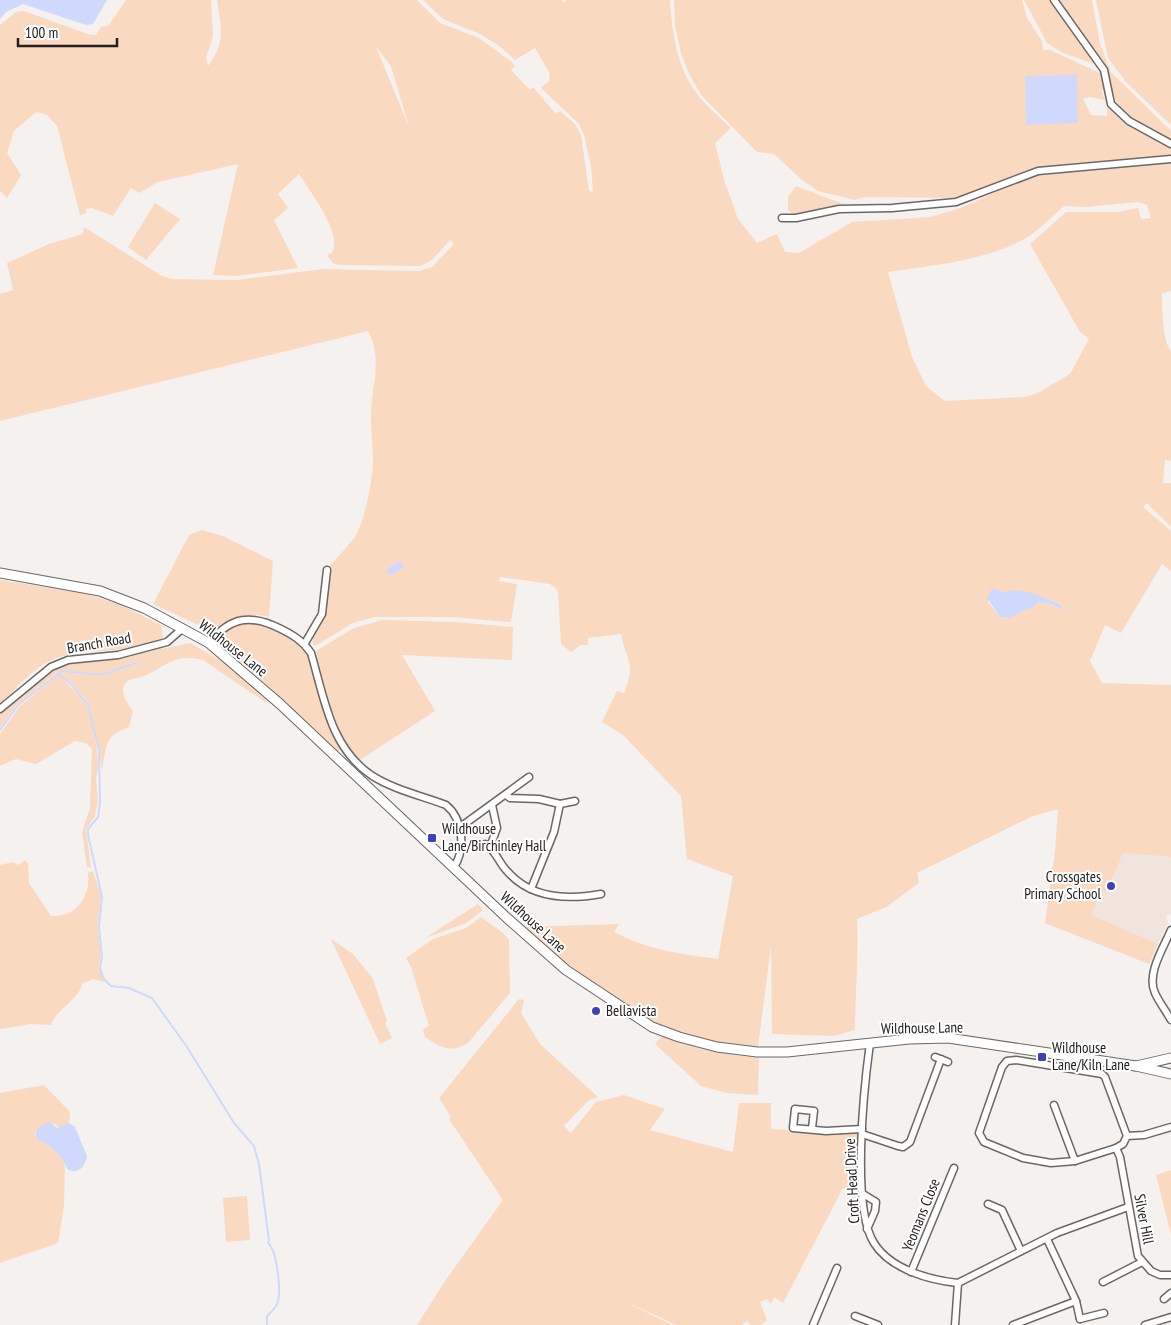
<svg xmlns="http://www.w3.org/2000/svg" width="1171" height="1325" font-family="'PT Sans Narrow',sans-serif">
<rect width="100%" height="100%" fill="#f5f1ee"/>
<!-- built -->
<polygon fill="#f0e5dd" points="1123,853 1171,857 1171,914 1166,916 1168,922 1149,964 1045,923"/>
<!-- green -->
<g fill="#fad9c1" fill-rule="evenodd">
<path d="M126,0h85l2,36 -7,22 2,8c18,-24 13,-38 9,-66h200l23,23 39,15 34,25 2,3 -4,4 19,20 3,-3 23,27 4,-3 15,13 6,11 8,56 4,1 -2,-26 -7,-31 -5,-11 -38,-36 8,-7 1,-7 -15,-26 -20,12 -17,-15 -18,-11 -37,-15 -20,-19h139l3,3 1,-3h104c2,32 7,69 28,95 9,12 22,22 33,33l-16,15 10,40 13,36 19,24 20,-9 8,18 14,1 53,-31 78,-5 31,-9 76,-35 134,-11v129l-9,2c0,14 0,48 9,58v110l-6,-1 -2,23h8v44l-24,-24 -4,4 28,24v40l-9,-7 -41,69 -16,-8 -15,36 12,22 69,2v172l-48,-4 -17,39 -5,-2 -10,25 67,29 -9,20 -104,-41 10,-72 3,-42 -25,7 -116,57 2,10 -33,24 -29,12c2,37 -2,74 -2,111l-21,6 -62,-2 -1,-88 -13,101c-33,-3 -65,-8 -96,-21 -51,-23 -96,-63 -139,-99l96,-3 -5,8c34,18 67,22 104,27l15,-83 -46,-17 -6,-63 -58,-61 -21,-13 15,-31 7,2c13,-30 2,-32 -3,-59l-33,4v7h-7l-10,7 -10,-8 -3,-51 -2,-5 -6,-4 -50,-7 -1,4 18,3 -6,38 -61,-5h-75l-22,6 -36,22h-4l-1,-13c17,-20 12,-40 17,-64 1,-5 24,-25 28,-35 9,-18 16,-55 16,-75 0,-12 -2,-25 -2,-38 -1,-31 13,-60 -3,-89l-368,90v-127l13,-4 -6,-27 42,-19 34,-10 1,-7 78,49 10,3 65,1 86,-11 96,2 13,-4 22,-23 -4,-4 -18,20 -11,6 -83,-1 -5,-2 -6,-8 5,-2c11,-20 -22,-61 -33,-79l-21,20 10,14 -14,12 24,48 -61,8 -24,-1 25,-111 -80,18 -19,11 -8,-5 -18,28 -21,-8 -6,1v4l-6,2 -23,-89 -10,-11 -11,-3 -22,19 -7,22 14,22 -14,23 -7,-7v-166l16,-13 8,-1 64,23 8,1 5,-8 8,-2zM376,47l15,19 18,61zM1139,202l8,3 4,13 -10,1 -3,-11 -20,4h-52l-36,32 50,88 9,7 -19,35 -32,19 -14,4 -79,4 -19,-15 -14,-29 -24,-85c46,-7 97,-11 138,-34 14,-8 26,-22 38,-32l21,1zM992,588l14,6h27l27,10 3,6 -14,-6 -12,-2 -32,16 -5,-1 -12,-15z"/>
<polygon points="674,0 1022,0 1027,18 1042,41 1043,50 1050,50 1102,74 1106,89 1101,90 1105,100 1089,97 1083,99 1091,115 1107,116 1107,107 1129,123 1171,145 1171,155 1072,163 1028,170 959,198 865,197 854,200 818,191 802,180 774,154 757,152 702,96 690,76 681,53 675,26"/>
<polygon points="1024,0 1051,0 1100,66 1063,53 1047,43"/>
<polygon points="1059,0 1092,0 1100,44 1111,72 1171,131 1171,140 1134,121 1117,106 1103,61"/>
<polygon points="1096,0 1171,0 1171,125 1126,82 1108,58"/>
<polygon points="796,186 843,204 794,214 788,210 788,197"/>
<polygon points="155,203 180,219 146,260 128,247"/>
<path d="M202,530l21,6 50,25 -4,56c-28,-8 -38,10 -62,12l-54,-25 36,-69z"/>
<path d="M0,580l83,13 36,11 42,21 2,13c-33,19 -81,7 -113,23 -19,9 -35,29 -50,43z"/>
<polygon points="382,620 456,622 513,627 512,660 402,655 435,711 360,760 347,748 331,718 316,651 354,628"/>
<path d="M253,621c20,6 39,14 53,29l23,75 12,24 -4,3 -119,-109 1,-8 13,-7z"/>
<path d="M190,643l32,18 45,40 -2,1 -62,-42c-28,-8 -37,7 -59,16 -4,2 -8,2 -12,3 -17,6 -6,23 1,32l-4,16c-25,9 -22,19 -27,42l-13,-65 -17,-21 -13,-9 3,-2 40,4 38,-13 -1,-2 -38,14 -40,-5 -44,34 -17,24v-17l60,-47 100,-18 2,3z"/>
<polygon points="58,675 61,676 87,705 95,736 99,768 96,777 98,801 95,816 86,829 91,868 87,867 82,832 90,808 92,749 86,743 75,741 36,764 16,759 0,766 0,734 20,706"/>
<path d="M25,860l3,3 1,20 22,33c25,2 40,-20 37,-43l5,-2 8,25 -3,34 3,25 -2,11 5,16 -11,-3 -11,5c-3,16 -24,23 -31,41l-20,-1 -31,5v-164l13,-3 5,3z"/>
<polygon points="478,904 483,910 466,923 425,938"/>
<path d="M481,917l22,16 6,7 1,53 -42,50c-17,11 -28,4 -43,-6l-2,-8 6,-3 -18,-59 -5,-9 27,-19 33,-11z"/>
<polygon points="331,939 353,954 373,979 387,1021 385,1023 392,1038 380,1044"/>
<polygon points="519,999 524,1000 521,1013 540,1044 598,1097 588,1101 564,1126 571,1133 596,1102 624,1095 665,1109 650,1130 733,1152 739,1103 771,1103 771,1129 857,1134 858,1188 843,1188 783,1303 774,1297 771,1304 767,1299 760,1302 767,1321 760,1325 750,1325 748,1321 741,1325 676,1325 620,1299 672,1325 417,1325 445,1281 503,1200 449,1119 451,1117 439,1098"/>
<path d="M662,1036c32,13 63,19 97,22l-1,37 -31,-2 -26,-7 -46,-42z"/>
<polygon points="44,1085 70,1112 69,1123 60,1128 52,1123 35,1133 36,1138 52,1148 62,1159 65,1166 64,1205 58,1243 0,1263 0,1093"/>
<polygon points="1171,1170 1171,1235 1156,1175"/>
<polygon points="247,1196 250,1240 226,1242 223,1198"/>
</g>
<!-- water -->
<g fill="#cfd9fd">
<polygon points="0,0 107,0 93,24 86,25 23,4 6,12 0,19"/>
<polygon points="1077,75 1078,123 1026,125 1025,76"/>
<polygon points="399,561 403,565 402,569 391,575 387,573 387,569"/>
<path d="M992,588c17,7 12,2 27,3 13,0 29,9 41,13l3,6 -13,-6 -12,-2 -6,6c-12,1 -18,13 -32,9l-13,-19z"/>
<path d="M50,1122l7,6 12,-5 6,4 12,29c-2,11 -8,18 -19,14l-6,-11 -10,-11 -16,-10c-1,-9 5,-14 14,-16z"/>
</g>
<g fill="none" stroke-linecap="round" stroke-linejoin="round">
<!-- stream -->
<g stroke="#cfd9fd" stroke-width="2">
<polyline points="58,674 61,671 102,675 139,662"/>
<path d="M0,730l19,-26 39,-30 13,10 17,21 11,46 1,51 -2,15 -10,12v6l14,62 -3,30 3,30 -2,11 4,11 7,7 18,2 23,10 35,49 47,76 20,23 5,18 10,77 -1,2c9,7 14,50 9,61 -2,5 -7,9 -10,12v9"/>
</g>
<defs>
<g id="minor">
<polyline points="1054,0 1104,70 1111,104 1129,121 1171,144"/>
<polyline points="782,218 796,218 839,209 892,208 956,202 1038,171 1171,159"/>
<path d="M209,643c22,-27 42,-29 72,-14 12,6 22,12 30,24 13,44 19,94 60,122 21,14 51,21 75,30 17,14 20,44 8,62"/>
<polyline points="305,643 322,614 327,570"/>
<polyline points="0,709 51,667 68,660 118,655 167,642 183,628"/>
<polyline points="506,795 510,798 539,799 560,804 575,801"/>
<polyline points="459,828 529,777"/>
<path d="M485,844c11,6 13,18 22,27 24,28 60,29 94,23"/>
<polyline points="490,847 497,828 492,805"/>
<polyline points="531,889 554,832 560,804"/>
<path d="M1171,930c-7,17 -25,44 -16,63 4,9 11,18 16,27"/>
<path d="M870,1043c-6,44 -19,164 4,200 16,26 55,37 84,40l99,-50 71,-26"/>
<polyline points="935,1057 948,1062"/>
<polyline points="1054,1105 1075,1161"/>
<polyline points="812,1128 814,1111 795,1109 793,1128 826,1131 862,1129"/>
<polyline points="862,1134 898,1146 903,1147 910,1142 941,1059"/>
<polyline points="1127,1136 1105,1077 1102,1074 1016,1060 1007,1061 1002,1067 979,1133 984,1142 1023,1158 1051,1163 1075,1161 1116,1148 1123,1144 1127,1136 1144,1135 1171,1127"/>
<polyline points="1116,1148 1120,1157 1138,1256 1151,1271 1160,1275 1171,1275"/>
<polyline points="863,1194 876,1202 875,1211 867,1229"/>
<polyline points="988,1204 1002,1210 1021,1251"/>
<polyline points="1047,1239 1076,1301 1080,1319"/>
<polyline points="911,1272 954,1168"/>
<polyline points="1103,1282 1142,1262"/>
<polyline points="1164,1299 1171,1293"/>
<polyline points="855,1316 878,1325"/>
<polyline points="1080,1319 1104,1313"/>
<polyline points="813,1325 837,1268"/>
<polyline points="955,1325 958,1283"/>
<polyline points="1013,1325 1076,1301"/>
<polyline points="1145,1325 1171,1317"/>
</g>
<g id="major">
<polyline points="0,573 100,591 144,608 209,643 280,704 507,918 566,970 652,1027 679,1037 717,1047 757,1052 787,1052 909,1039 948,1038 1136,1066 1171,1074"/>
<polyline points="1136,1066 1171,1058"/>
</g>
</defs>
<!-- minor casing -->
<use href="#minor" stroke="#6a6764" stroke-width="9"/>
<!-- major casing -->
<use href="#major" stroke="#6a6764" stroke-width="11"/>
<!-- minor -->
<use href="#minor" stroke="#fff" stroke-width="6"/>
<!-- major -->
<use href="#major" stroke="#fff" stroke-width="9"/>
</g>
<!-- markers -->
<g fill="#3b43b7" stroke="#fff" stroke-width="2">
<rect x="427" y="833" width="10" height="10" rx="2.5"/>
<circle cx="1111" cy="886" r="5"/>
<circle cx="596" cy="1011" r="5"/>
<rect x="1037" y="1052" width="10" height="10" rx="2.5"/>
</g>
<g text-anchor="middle" stroke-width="4" stroke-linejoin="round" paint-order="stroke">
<!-- street labels -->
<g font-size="15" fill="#232120" stroke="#fff">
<text transform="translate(99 643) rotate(-10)" y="5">Branch Road</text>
<text transform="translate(233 648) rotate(38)" y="5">Wildhouse Lane</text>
<text transform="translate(533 922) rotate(42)" y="5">Wildhouse Lane</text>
<text transform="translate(922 1028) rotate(-1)" y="5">Wildhouse Lane</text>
<text transform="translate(852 1181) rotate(-93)" y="5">Croft Head Drive</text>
<text transform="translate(921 1215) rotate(-68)" y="5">Yeomans Close</text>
<text transform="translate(1144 1219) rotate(79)" y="5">Silver Hill</text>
</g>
<!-- poi labels -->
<g font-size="15" fill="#232120" stroke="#fff" text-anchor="start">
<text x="442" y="834">Wildhouse<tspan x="442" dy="17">Lane/Birchinley Hall</tspan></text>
<text x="1101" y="882" text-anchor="end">Crossgates<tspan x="1101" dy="17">Primary School</tspan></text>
<text x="606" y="1016">Bellavista</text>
<text x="1052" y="1053">Wildhouse<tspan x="1052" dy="17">Lane/Kiln Lane</tspan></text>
</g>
</g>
<!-- scale -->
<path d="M18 38v8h99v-8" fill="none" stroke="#232120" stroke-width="2.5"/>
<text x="25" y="38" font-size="15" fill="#232120" stroke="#ffffff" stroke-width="4" paint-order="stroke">100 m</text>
</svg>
